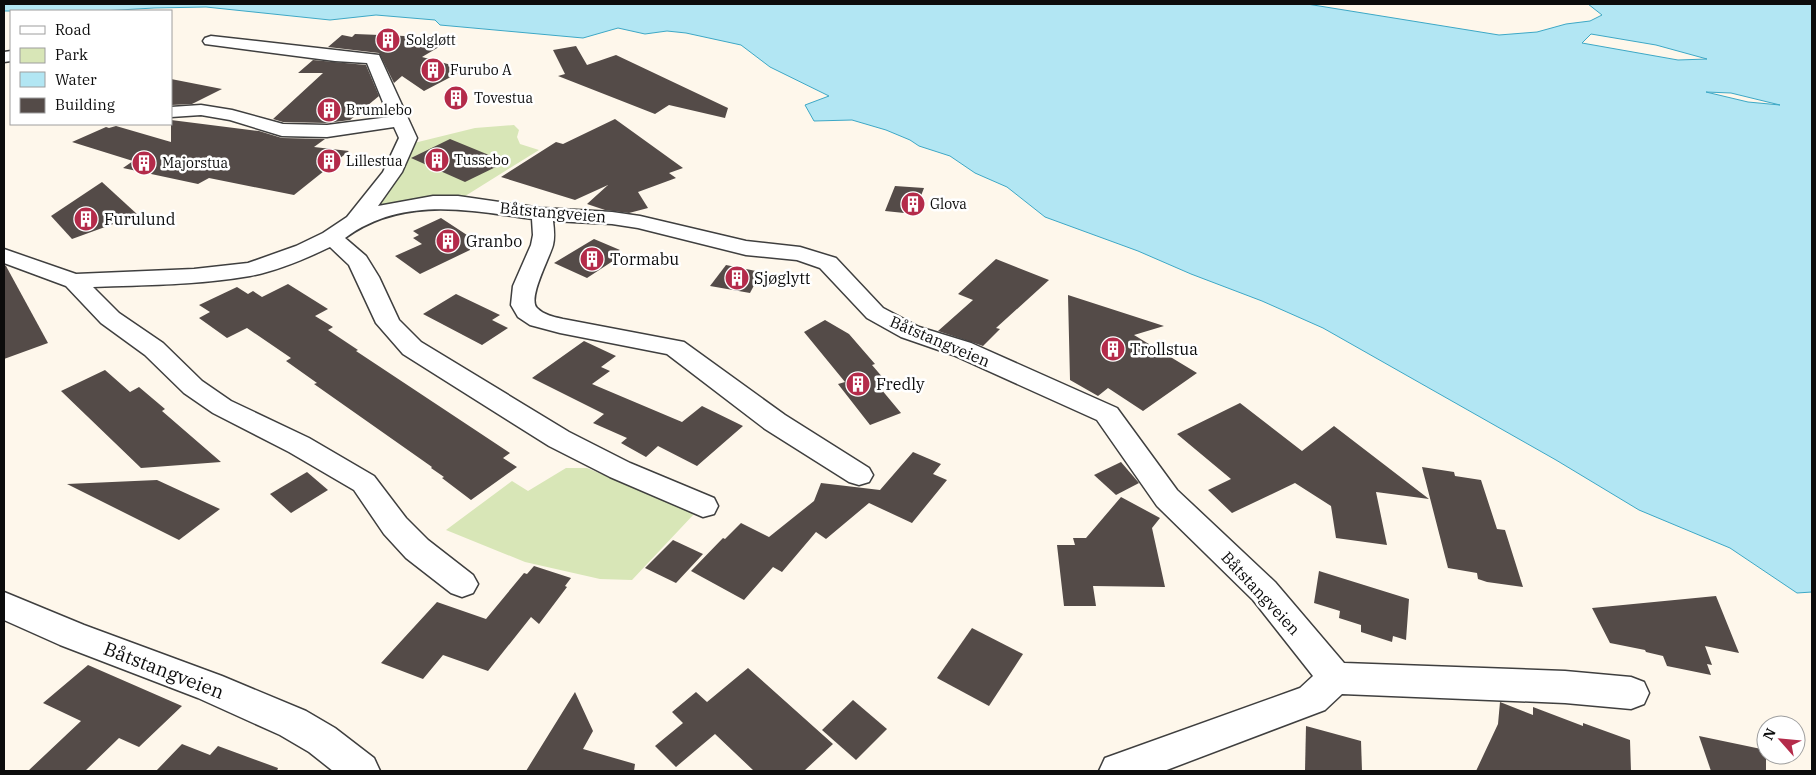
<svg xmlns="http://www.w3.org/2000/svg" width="1816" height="775" font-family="'IBM Plex Serif',serif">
<rect width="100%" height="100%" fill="#fef7eb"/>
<!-- green -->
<g fill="#d8e6b7">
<polygon points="514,125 519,130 517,137 520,144 539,150 462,198 372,207 414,143 475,128"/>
<polygon points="566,468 587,468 695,513 632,580 600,579 525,562 446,530 512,481 528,491"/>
</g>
<!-- water -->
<path fill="#b2e6f3" stroke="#3da8c6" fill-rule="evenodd" d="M4,4h1303l192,31 38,-3 29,-8 24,-3 12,-6 -14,-11h224v588l-15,1 -67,-45 -91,-38 -83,-50 -233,-132 -61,-27 -71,-27 -53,-23 -93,-34 -38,-30 -32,-14 -25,-17 -31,-10 -9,-6 -24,-10 -34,-10 -38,1 -9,-16 24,-9 -59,-29 -29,-22 -55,-12 -19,-2 -22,3 -27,-6 -35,10 -143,-13 -5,-5 -59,-5 -46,5 -124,-13 -52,1 -52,3h-98zM1591,34l65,11 51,14 -29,1 -96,-17zM1706,92l25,1 49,12 -32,-3z"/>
<!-- building -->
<g fill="#544b48">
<polygon points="355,34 454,38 422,57 466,69 424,91 402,76 394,83 379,53 328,47 342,35 352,37"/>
<polygon points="576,46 587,65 616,55 728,108 725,118 669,105 655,114 558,76 565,74 553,50"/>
<polygon points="313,60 366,65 379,96 350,120 327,123 283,122 273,119 323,73 298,73"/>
<polygon points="171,79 222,89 192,104 171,105"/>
<polygon points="615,119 683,168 669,173 676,178 638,192 648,208 629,213 605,210 587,204 608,185 575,200 501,177 556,142 563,144"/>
<polygon points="171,120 259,131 282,138 325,139 314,147 349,151 294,195 209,178 198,184 123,168 133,161 72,142 106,127 109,128 116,126 171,142"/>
<polygon points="450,139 506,162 465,182 411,158"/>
<polygon points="102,182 138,215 72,239 51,216"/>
<polygon points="895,186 924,188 914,214 885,211"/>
<polygon points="441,218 470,237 470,250 420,274 395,256 422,244 413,238 419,235 413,231"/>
<polygon points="594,239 620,250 613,255 619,257 587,278 554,263"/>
<polygon points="996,259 1049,280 996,328 1000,329 983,346 938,331 973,300 958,294"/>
<polygon points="4,265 6,266 48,343 4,359"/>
<polygon points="726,265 761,272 750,293 710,286"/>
<polygon points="288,284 328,309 315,316 333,327 328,330 358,350 356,351 510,453 503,458 517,467 471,500 442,478 444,477 431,468 432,467 314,384 317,383 286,361 291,358 247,328 227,338 199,318 210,312 199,305 237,287 248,294 253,291 262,297"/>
<polygon points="456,294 500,315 492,320 508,328 482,345 423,314"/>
<polygon points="1068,295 1164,326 1134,335 1197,373 1143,411 1108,388 1098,396 1070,380"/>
<polygon points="825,320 849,334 875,364 872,365 884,379 876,383 901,413 870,425 838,384 845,382 804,332"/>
<polygon points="584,341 616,356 601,367 610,371 592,384 682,422 702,406 743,426 697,466 658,446 646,457 621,443 627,438 593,423 604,414 532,378"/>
<polygon points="105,370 130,392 139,387 165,409 162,411 221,462 141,468 61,391"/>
<polygon points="1240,403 1302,451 1334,426 1429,499 1376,492 1387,545 1336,538 1331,506 1295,483 1232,513 1208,490 1231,479 1177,434"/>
<polygon points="913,452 941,464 933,474 947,480 912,523 869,503 826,539 816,532 782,572 773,567 744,600 691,571 723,538 725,539 741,523 769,537 814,501 821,483 880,490"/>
<polygon points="1121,462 1139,483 1116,495 1094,475"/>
<polygon points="1422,467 1454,472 1455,476 1481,480 1497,529 1505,530 1523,587 1487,582 1478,579 1477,573 1448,568"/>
<polygon points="307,472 328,490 291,513 270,494"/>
<polygon points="157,480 220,509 179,540 67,484"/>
<polygon points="1121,497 1160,518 1152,528 1165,587 1093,586 1096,606 1064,606 1057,545 1075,545 1073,538 1086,538"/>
<polygon points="673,540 703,554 676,583 645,568"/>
<polygon points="534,566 571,578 565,586 567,587 539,624 531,617 488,671 443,655 423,679 381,663 437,602 486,619 524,573 527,574"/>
<polygon points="1319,571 1409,599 1406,640 1393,636 1392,642 1361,632 1361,625 1339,618 1340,611 1314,603"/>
<polygon points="1716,596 1739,653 1705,646 1712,665 1707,664 1711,675 1667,666 1663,656 1646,652 1645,650 1610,643 1592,608"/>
<polygon points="972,628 1023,654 989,706 937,678"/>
<polygon points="88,665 182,706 139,747 119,738 85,771 28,771 81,721 43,703"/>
<polygon points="748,668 833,744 804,771 754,771 715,734 676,767 655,746 683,723 672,712 696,692 707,702"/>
<polygon points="575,692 593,731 583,749 635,764 634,771 526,771"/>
<polygon points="853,700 887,729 856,760 822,730"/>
<polygon points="1500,702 1533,715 1533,707 1583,726 1583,723 1630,740 1631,771 1476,771 1498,724"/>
<polygon points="1306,726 1361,741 1362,771 1305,771"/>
<polygon points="1699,736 1766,750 1766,771 1711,771"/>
<polygon points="182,744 210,755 218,746 278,768 277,771 156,771"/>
</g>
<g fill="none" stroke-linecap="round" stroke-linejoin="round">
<defs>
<g id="street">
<path d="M211,36l168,19 38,83 -15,34 -24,34 55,-10h25l84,12 70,4 28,4 106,25 54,6 36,11 47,50 36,19 52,16 146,65 60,82 98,92 69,81 221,8 66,6 13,5 5,11 -5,11 -13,5 -66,-6 -223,-9 -17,16 -161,61h-65l6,-13 195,-70 13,-12 -60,-76 -96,-94 -60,-86 -144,-65 -52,-18 -34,-19 -47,-50 -23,-8 -51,-5 -108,-27 -26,-4 -59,-3c1,8 2,16 0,24 -3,12 -26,54 -16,63 7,7 17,9 26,11l121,23 101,73 84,53 4,7 -4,7 -10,3 -10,-3 -84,-53 -98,-75 -107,-21 -30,-8 -12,-8 -7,-12 2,-19 18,-41 2,-10 -1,-16c-64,-9 -130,-23 -187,19l21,18 13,21 20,43 22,22 148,90 61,31 84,35 4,8 -4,8 -11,3 -93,-40 -61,-31 -146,-92 -27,-31 -27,-58 -19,-18c-25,12 -53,24 -80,29 -52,9 -105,9 -157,11l26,26 44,30 39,38 29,20 78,37 65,38 32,42 22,22 45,35 5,9 -5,9 -11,4 -11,-4 -45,-35 -22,-24 -30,-44 -65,-38 -76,-39 -29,-20 -39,-38 -44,-32 -35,-37 -62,-23v-14l72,25 118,-5 54,-6 48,-17 27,-13 24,-16 36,-45 16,-34 -5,-11 -67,10 -45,-1 -52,-16 -29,-5 -30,2v-10l30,-2 31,5 51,14 44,1 62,-8 -22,-54 -32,-2 -130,-17 -2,-3 2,-3z"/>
<polygon points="11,51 11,61 4,62 4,52"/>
<polygon points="4,592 84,625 222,676 306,711 335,728 374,758 380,771 333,771 309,752 280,735 198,698 60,645 4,620"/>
</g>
</defs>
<!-- street casing -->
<use href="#street" stroke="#3f3f3f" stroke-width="3"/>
<!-- street -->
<use href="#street" fill="#fff" fill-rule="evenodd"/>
</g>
<!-- icons -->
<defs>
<symbol id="building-disc" viewBox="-11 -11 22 22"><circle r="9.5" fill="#b42b4a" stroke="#fff"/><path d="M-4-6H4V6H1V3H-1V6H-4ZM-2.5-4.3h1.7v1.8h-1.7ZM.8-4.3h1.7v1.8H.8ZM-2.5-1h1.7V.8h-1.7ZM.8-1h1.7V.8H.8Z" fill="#fff"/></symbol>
</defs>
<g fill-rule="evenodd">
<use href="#building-disc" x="374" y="26" width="28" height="28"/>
<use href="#building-disc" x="419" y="56" width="28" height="28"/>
<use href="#building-disc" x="442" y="84" width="28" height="28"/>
<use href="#building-disc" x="315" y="96" width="28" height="28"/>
<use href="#building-disc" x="423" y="146" width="28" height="28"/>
<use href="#building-disc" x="315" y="147" width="28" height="28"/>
<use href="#building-disc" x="130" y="149" width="28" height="28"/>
<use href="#building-disc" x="899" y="190" width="28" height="28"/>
<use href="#building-disc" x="72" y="205" width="28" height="28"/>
<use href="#building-disc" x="434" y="227" width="28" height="28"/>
<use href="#building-disc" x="578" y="245" width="28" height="28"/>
<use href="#building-disc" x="723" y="264" width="28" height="28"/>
<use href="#building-disc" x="1099" y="335" width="28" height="28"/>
<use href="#building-disc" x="844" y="370" width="28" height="28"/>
</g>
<g text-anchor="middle" stroke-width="5" stroke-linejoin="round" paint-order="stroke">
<!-- far-poi labels -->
<g font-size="14" fill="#0c0c0c" stroke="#fff" text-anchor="start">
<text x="406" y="45">Solgløtt</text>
<text x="450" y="75">Furubo A</text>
<text x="474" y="103">Tovestua</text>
<text x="346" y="115">Brumlebo</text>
<text x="454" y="165">Tussebo</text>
<text x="346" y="166">Lillestua</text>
<text x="162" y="168">Majorstua</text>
<text x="930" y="209">Glova</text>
</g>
<!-- street labels -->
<g font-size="16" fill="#0c0c0c" stroke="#fff">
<text transform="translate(553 212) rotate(5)" y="6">Båtstangveien</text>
<text transform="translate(940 341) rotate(23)" y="6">Båtstangveien</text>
<text transform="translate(1261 593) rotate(47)" y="6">Båtstangveien</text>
</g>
<!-- poi labels -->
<g font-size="16" fill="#0c0c0c" stroke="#fff" text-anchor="start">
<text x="104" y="225">Furulund</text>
<text x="466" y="247">Granbo</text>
<text x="610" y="265">Tormabu</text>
<text x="754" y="284">Sjøglytt</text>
<text x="1130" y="355">Trollstua</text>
<text x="876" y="390">Fredly</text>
</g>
<!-- near-street labels -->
<g font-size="19" fill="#0c0c0c" stroke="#fff">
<text transform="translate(164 670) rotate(21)" y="7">Båtstangveien</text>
</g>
</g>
<!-- border -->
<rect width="1816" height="775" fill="none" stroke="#0c0c0c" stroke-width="10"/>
<!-- legend -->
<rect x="10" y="10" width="162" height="115" fill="#ffffff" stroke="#9e9e9e"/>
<rect x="20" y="26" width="25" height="8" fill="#ffffff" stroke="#9e9e9e"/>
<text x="55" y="35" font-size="15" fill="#0c0c0c">Road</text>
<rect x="20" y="48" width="25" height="15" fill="#d8e6b7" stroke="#9e9e9e"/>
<text x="55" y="60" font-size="15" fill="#0c0c0c">Park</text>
<rect x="20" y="72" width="25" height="15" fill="#b2e6f3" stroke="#9e9e9e"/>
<text x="55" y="85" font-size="15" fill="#0c0c0c">Water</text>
<rect x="20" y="98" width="25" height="15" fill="#544b48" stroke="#9e9e9e"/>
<text x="55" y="110" font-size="15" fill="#0c0c0c">Building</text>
<!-- north arrow -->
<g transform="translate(1781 740) rotate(297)"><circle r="24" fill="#ffffff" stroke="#9e9e9e"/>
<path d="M0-4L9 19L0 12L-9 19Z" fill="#b42b4a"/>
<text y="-8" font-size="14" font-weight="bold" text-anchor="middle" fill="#0c0c0c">N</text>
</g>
</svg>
